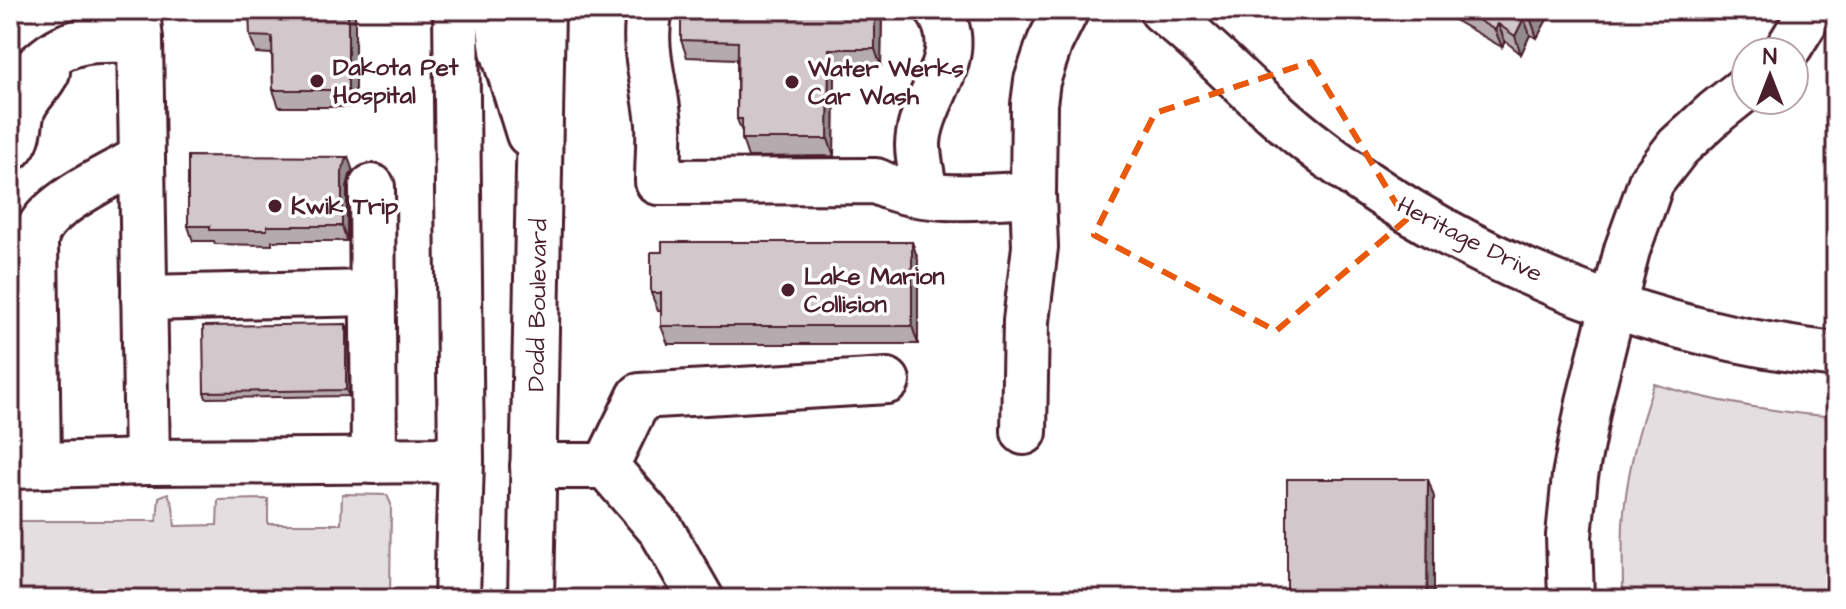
<svg xmlns="http://www.w3.org/2000/svg" width="1846" height="609" font-family="'Architects Daughter',sans-serif">
<rect width="100%" height="100%" fill="#fff"/>
<filter id="ink" filterUnits="userSpaceOnUse"><feTurbulence type="fractalNoise" baseFrequency=".0125" numOctaves="2"/><feDisplacementMap in="SourceGraphic" scale="16" xChannelSelector="R" yChannelSelector="G"/><feConvolveMatrix kernelMatrix="1 2 1 2 8 2 1 2 1" color-interpolation-filters="sRGB"/></filter>
<g filter="url(#ink)">
<!-- green -->
<g fill="#e5dee0" stroke="#987e86" stroke-width="2">
<path d="M1654,384c59,18 120,28 182,33v182h-213c0,-25 -1,-50 0,-75 3,-48 15,-95 31,-140z"/>
<polygon points="168,493 173,506 175,526 217,525 218,500 268,499 268,524 341,524 342,494 387,495 391,504 390,599 10,599 10,521 157,521 159,497"/>
</g>
<g fill="none" stroke-linecap="round" stroke-linejoin="round">
<defs>
<g id="minor">
<polyline points="137,10 140,40 147,462"/>
<path d="M650,10c-9,38 6,76 9,114 1,19 -1,39 -1,58l218,-1c43,23 109,16 157,13l1,-90 3,-23 13,-39 16,-32"/>
<path d="M1162,10c51,41 94,90 145,130 150,119 339,194 529,215"/>
<polyline points="1786,52 1804,23 1810,10"/>
<path d="M10,96c16,-17 32,-38 53,-48 22,-11 52,-8 77,-8"/>
<path d="M10,148c11,-11 8,-23 12,-37 4,-14 18,-25 25,-39"/>
<polyline points="372,187 374,461"/>
<path d="M925,194c-2,-16 -7,-33 -7,-49 1,-47 52,-88 20,-135"/>
<polyline points="144,298 373,293"/>
<polyline points="1024,432 1026,321 1035,247 1033,194"/>
<path d="M38,465l-3,-224c1,-4 2,-8 4,-12 13,-27 76,-56 103,-71"/>
<polyline points="10,466 147,462 461,460"/>
<polyline points="533,466 606,466 662,531 701,599"/>
<polyline points="606,466 640,396 887,381"/>
<polyline points="1571,599 1569,536 1575,476 1589,402 1627,250 1645,200 1651,182 1678,147 1716,112 1746,88"/>
</g>
<g id="major">
<polyline points="456,10 461,460 457,599"/>
<polyline points="498,10 503,50 529,134"/>
<polyline points="531,599 542,10"/>
</g>
</defs>
<!-- minor casing -->
<use href="#minor" stroke="#4a1f2b" stroke-width="50"/>
<!-- major casing -->
<use href="#major" stroke="#4a1f2b" stroke-width="50"/>
<!-- minor -->
<use href="#minor" stroke="#fff" stroke-width="44"/>
<!-- major -->
<use href="#major" stroke="#fff" stroke-width="44"/>
</g>
<!-- wall -->
<g fill="#b5abaf" stroke="#4a1f2b" stroke-width="2">
<polygon points="355,10 355,107 279,107 273,90 272,54 256,53 250,36"/>
<polygon points="882,10 881,67 835,67 834,156 748,157 742,139 742,132 737,119 737,59 687,57 681,40"/>
<polygon points="1437,10 1552,10 1537,38 1530,35 1521,54 1505,41 1502,47"/>
<polygon points="353,171 350,175 347,187 347,241 272,241 272,245 215,244 214,241 193,241 188,226"/>
<polygon points="912,242 918,260 918,344 668,344 661,326 661,311 658,311 651,293"/>
<polygon points="346,324 348,330 349,396 206,398 204,392"/>
</g>
<!-- shaded-wall -->
<g fill="#938b8e" stroke="#4a1f2b" stroke-width="2">
<polygon points="348,10 355,10 355,107 348,90"/>
<polygon points="875,10 882,10 881,67 875,49"/>
<polygon points="1536,10 1552,10 1537,38 1531,20"/>
<polygon points="1524,18 1530,35 1521,54 1515,36"/>
<polygon points="1498,24 1505,41 1502,47 1495,30"/>
<polygon points="829,49 835,67 834,156 828,139"/>
<polygon points="348,157 353,171 350,175 347,187 347,241 342,226 342,172 345,161"/>
<polygon points="912,242 918,260 918,344 912,326"/>
<polygon points="346,324 348,330 349,396 346,390"/>
<polygon points="1428,479 1434,497 1434,599 1427,599"/>
</g>
<!-- building -->
<g fill="#d2c7cb" stroke="#4a1f2b" stroke-width="2">
<polygon points="249,10 348,10 348,90 273,90 272,37 250,36"/>
<polygon points="681,10 875,10 875,49 829,49 828,139 742,139 742,119 737,119 738,42 681,40"/>
<polygon points="1461,10 1536,10 1531,20 1524,18 1515,36 1498,24 1495,30"/>
<polygon points="188,156 348,157 345,161 342,172 342,226 267,226 267,230 210,230 210,226 188,226"/>
<polygon points="662,242 912,242 912,326 661,326 661,293 651,293 651,252 662,252"/>
<polygon points="346,324 346,390 204,392 203,326"/>
<polygon points="1287,479 1428,479 1427,599 1287,599"/>
</g>
</g>
<!-- marked area -->
<path fill="none" stroke="#e8590c" stroke-width="6" stroke-dasharray="16 10" stroke-linejoin="round" d="M1311,62l95,158 -130,111 -182,-96 61,-122z"/>
<!-- markers -->
<g fill="#4a1f2b" stroke="#fff" stroke-width="3">
<circle cx="317" cy="81" r="8"/>
<circle cx="792" cy="82" r="8"/>
<circle cx="275" cy="206" r="8"/>
<circle cx="788" cy="290" r="8"/>
</g>
<g text-anchor="middle" stroke-width="7" stroke-linejoin="round" paint-order="stroke">
<!-- poi labels -->
<g font-size="24" font-weight="bold" fill="#4a1f2b" stroke="#fff" text-anchor="start">
<text x="333" y="75">Dakota Pet<tspan x="333" dy="28">Hospital</tspan></text>
<text x="808" y="76">Water Werks<tspan x="808" dy="28">Car Wash</tspan></text>
<text x="291" y="214">Kwik Trip</text>
<text x="804" y="284">Lake Marion<tspan x="804" dy="28">Collision</tspan></text>
</g>
<!-- street labels -->
<g font-size="24" fill="#4a1f2b" stroke="#fff">
<text transform="translate(1470 239) rotate(27)" y="8">Heritage Drive</text>
<text transform="translate(537 305) rotate(-89)" y="8">Dodd Boulevard</text>
</g>
</g>
<!-- margin -->
<rect width="1846" height="609" fill="none" stroke="#fff" stroke-width="40"/>
<rect x="20" y="20" width="1806" height="569" fill="none" stroke="#4a1f2b" stroke-width="3" filter="url(#ink)"/>
<!-- north arrow -->
<g transform="translate(1770 76)"><circle r="38" fill="#ffffff" stroke="#b7a5aa" stroke-width="2"/>
<path d="M0-6L14 30L0 20L-14 30Z" fill="#4a1f2b"/>
<text y="-12" font-size="22" font-weight="bold" text-anchor="middle" fill="#4a1f2b">N</text>
</g>
</svg>
